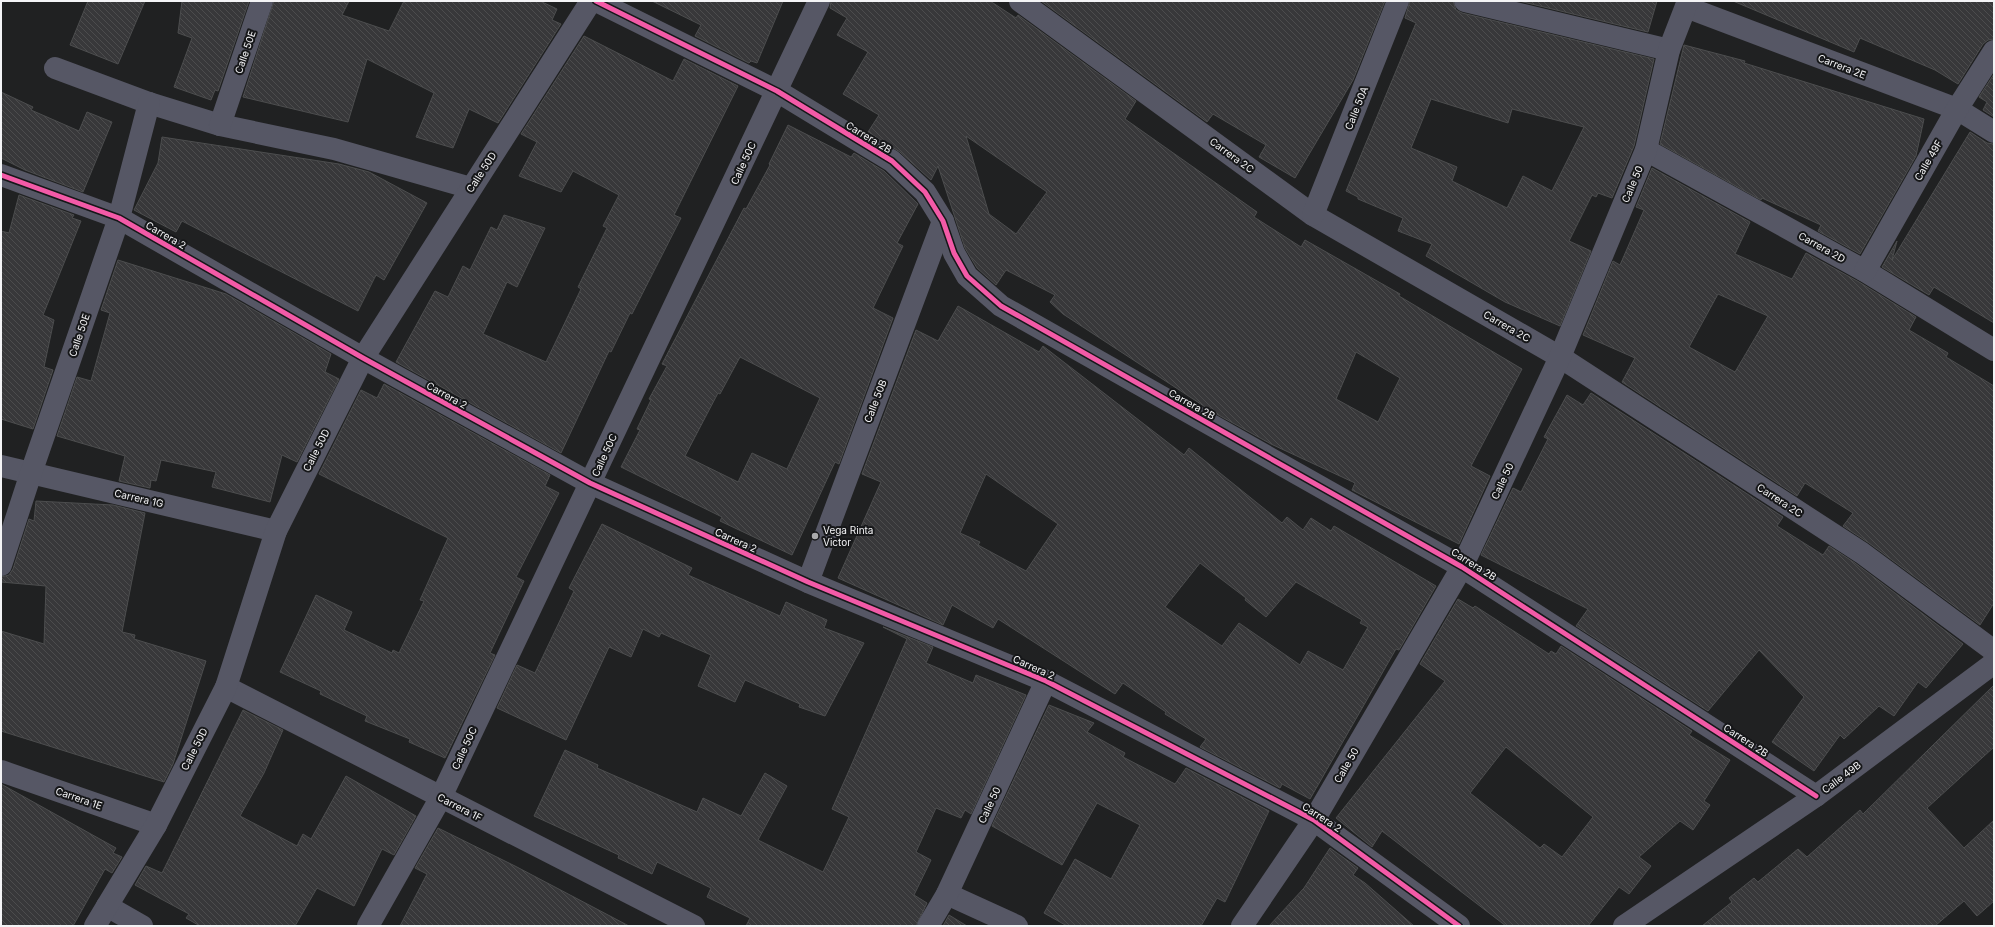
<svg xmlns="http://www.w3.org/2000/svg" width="1995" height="927" font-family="Inter,sans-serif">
<defs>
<pattern id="building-back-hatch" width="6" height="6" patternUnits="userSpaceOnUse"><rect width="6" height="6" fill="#38383a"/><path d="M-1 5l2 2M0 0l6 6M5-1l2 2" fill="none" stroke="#4c4c4d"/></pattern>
</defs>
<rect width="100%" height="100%" fill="#202122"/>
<!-- building -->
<g fill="url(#building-back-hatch)" stroke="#4c4d4e" fill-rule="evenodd">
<polygon points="88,1 145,1 118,64 70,45"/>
<polygon points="182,1 249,1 218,91 215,90 211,100 174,87 192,38 178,33"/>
<polygon points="274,1 349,1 342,15 389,31 404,1 540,1 557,9 552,20 561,24 498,123 469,109 453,148 416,137 434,93 367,59 348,122 243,97"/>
<polygon points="652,1 783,1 757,63 751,61 749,63 695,36 701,25"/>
<path d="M831,1h159l26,17 2,-3 118,86 -11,18 132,93 -3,5 47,30 4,-7 95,54 -1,2 123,73 -51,97 19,10 -31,68 -107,-54 3,-7 -84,-39 -58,-32 -150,-98 -13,-12 5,-7 -49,-25 -10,15 -19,-17 -12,-20 -27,-82 -7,14 -31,-28 -32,-20 11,-17 -36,-21 25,-42 -31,-17 10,-17 -17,-10zM966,136l81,56 -31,42 -27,-20zM1356,352l44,26 -22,44 -42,-23z"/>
<polygon points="1041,1 1385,1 1353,80 1295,178 1259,157 1266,145 1213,114 1207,122"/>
<path d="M1410,1h43l3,9 6,3 192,46 -20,87 -22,52 -14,-5 -2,4 -4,-2 -23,46 22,10 -31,75 -55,-24 -79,-46 6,-12 -34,-13 5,-13 -45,-19v-2l-12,-6 70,-168 -11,-5zM1431,99l77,24 4,-14 72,18 -32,64 -29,-15 -16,32 -55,-27 5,-14 -46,-19z"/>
<polygon points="1519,1 1657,1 1648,32"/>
<polygon points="1733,1 1994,1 1994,39 1988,40 1983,44 1958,84 1935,70 1860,38 1854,52"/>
<polygon points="584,36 673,81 684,59 738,86 674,215 681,218 632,314 630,313 611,352 609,351 561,453 396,362 435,291 448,297 463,266 470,270 491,227 497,230 504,215 545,228 517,287 507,282 483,334 546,362 581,289 578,287 607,228 603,226 619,195 573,171 561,192 519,176 537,142 521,134"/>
<polygon points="1684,45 1745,61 1744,63 1924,119 1916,156 1860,254 1818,231 1821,225 1762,198 1761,200 1660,144"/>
<polygon points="1994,74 1994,117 1983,110 1987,102 1979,97"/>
<polygon points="1,92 33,107 31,110 79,131 87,112 112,122 83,192 25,170 1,158"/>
<path d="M788,125l63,32 3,-4 30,18 34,33 -21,39 6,3 -30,62 20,10 -54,146 -4,-2 -43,93 -72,-34 2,-4 -101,-50 19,-37 -3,-1 14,-29 -2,-1 18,-33 -5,-2 82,-156 2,1 24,-44 -1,-1zM740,357l80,41 -33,71 -35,-16 -14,29 -53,-26 33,-63 2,1z"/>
<polygon points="1970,132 1987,143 1994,144 1994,323 1934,287 1929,295 1882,267 1897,241 1892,260"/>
<polygon points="162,137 339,164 369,172 427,203 384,280 376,275 358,311 182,221 176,232 134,210 158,163"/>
<path d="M1652,168l98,54 -15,32 57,25 14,-26 53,29 57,35 -7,13 39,23 -2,4 48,29v217l-14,22 -111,-82 -26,-17 10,-13 -48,-30 -8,13 -175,-114 13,-24 -52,-23 30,-74 7,4 24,-55 -8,-3zM1718,294l50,22 -33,56 -46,-25z"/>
<polygon points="19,195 74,215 72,218 81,221 43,315 54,320 44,367 53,370 33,429 1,419 1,231 9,233"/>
<polygon points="118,260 226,294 331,354 325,372 339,379 297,462 282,455 270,502 212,487 216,472 161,460 156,481 151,480 150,488 119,481 125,456 57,436 77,377 91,381 110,313 101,310"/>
<path d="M958,306l81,46 4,-6 141,109 5,-7 93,75 5,-6 16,13 8,-12 20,13 3,-5 102,60 -37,64 -3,-1 -86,150 -28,-15 -2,4 -80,-41 6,-8 -41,-25 1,-2 -43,-29 -8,11 -117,-75 -5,9 -41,-23 -9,20 -105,-47 43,-96 -19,-8 54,-144 22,11zM986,474l72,50 -32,47 -48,-26 2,-3 -20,-9zM1200,563l46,35 -1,2 21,17 30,-35 66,38 -2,3 8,4 -25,43 -35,-19 -8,14 -61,-42 -17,23 -57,-39z"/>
<polygon points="384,384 550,475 545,486 559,493 516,577 524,581 490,653 495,655 445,758 409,742 410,739 365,721 367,716 320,694 321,691 280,672 316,595 352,612 344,630 392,653 393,650 399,653 424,601 420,600 448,538 319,474 361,390 377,398"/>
<polygon points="1591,393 1783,517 1777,526 1823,555 1829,546 1855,563 1963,644 1926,688 1918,682 1894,716 1879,706 1844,739 1840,735 1814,771 1772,742 1804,697 1759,650 1708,711 1576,626 1588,609 1481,555 1513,488 1521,492 1548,439 1544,437 1567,395 1583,405"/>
<polygon points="36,501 113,505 145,513 122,632 135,635 134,639 206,661 173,764 164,782 1,731 1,631 44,644 46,586 1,582 1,577 9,575 13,569 29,519 34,521"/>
<polygon points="602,524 692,568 688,575 780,616 786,602 827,620 824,628 864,643 825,716 799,707 800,704 745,680 735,702 698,686 711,655 661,633 659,637 643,629 631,657 609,647 566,740 497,708 517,665 535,673 574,591 569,588"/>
<path d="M1458,599l15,9 2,-2 74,48 2,-3 5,3 5,-8 131,85 -3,4 41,25 -26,41 6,4 -17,25 -13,-9 -41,36 12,9 -22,28 -10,-7 -31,39h-82l-124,-95 -10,16 -36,-29 109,-137 -25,-17zM1506,747l87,70 -31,40 -18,-13 -4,4 -70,-55z"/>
<polygon points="883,627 933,647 926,663 973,683 976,675 1026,695 971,814 965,810 961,818 936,808 916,852 931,860 914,895 927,903 916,926 746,926 750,918 707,897 711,888 657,862 652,874 618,858 619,855 534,816 565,750 598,765 597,768 697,812 703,798 741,816 765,773 787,786 758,840 823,872 849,817 832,809 907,639"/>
<polygon points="1994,685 1994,747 1927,808 1964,848 1994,820 1994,901 1977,916 1964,901 1935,926 1702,926 1732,902 1729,898 1754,878 1758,882 1798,849 1807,857 1860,810 1863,814"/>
<polygon points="1049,705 1094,723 1087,732 1125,753 1123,757 1175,784 1186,768 1269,811 1225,902 1217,898 1201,926 1067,926 1044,913 1075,859 1111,879 1140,825 1097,803 1062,865 992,826"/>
<polygon points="243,710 283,730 264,773 240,816 297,846 303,834 311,839 346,776 416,816 394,855 382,849 354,906 317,888 295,926 200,926 186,918 189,914 135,885 146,866 162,873"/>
<polygon points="1,784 116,848 113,853 122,857 112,873 105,869 73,926 1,926"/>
<polygon points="438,828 515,866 629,926 400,926 427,874 415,868"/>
<polygon points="1330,848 1358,868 1353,875 1365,883 1414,926 1269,926 1304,888"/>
<polygon points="949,915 967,926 943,926"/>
</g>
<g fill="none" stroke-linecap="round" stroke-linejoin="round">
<!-- minor -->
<g stroke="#565765" stroke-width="22">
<polyline points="596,1 777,91 892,161 925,192 943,221 954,253 967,276 1001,306 1462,567 1816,796"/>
<polyline points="1020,1 1313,215 1560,357 1862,553 1994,651"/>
<polyline points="1465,1 1669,50"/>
<polyline points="1686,7 1957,109 1994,132"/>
<polyline points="55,68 149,103 220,125 334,149 471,188"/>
<polyline points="220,125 262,1"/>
<polyline points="1646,150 1865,271 1994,350"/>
<polyline points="1,175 119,218 363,358 590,483 808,582 1046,681 1314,820 1459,926"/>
<polyline points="1313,215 1398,1"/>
<polyline points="1865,271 1957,109 1994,51"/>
<polyline points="1,466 276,531"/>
<polyline points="1,565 31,473 119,218 149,103"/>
<polyline points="808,582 943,221"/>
<polyline points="226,687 694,926"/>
<polyline points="1,771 156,825"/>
<polyline points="947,894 1017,926"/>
<polyline points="107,906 142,926"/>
<polyline points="95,926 156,825 226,687 276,531 363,358 591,1"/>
<polyline points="368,926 441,797 819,1"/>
<polyline points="928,926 947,894 1046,681"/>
<polyline points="1242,926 1314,820 1462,567 1560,357 1646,150 1669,50 1688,1"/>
<polyline points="1624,926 1816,796 1994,663"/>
</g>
<defs>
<g id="cycleway">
<polyline points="596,1 777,91 892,161 925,192 943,221 954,253 967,276 1001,306 1462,567 1816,796"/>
<polyline points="1,175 119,218 363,358 590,483 808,582 1046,681 1314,820 1459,926"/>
</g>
</defs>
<!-- cycleway casing -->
<use href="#cycleway" stroke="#161719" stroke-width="8"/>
<!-- cycleway -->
<use href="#cycleway" stroke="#f35aa7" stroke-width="5"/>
</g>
<!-- markers -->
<circle fill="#aaaaac" stroke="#161719" stroke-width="1.5" cx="815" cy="536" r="4"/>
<g text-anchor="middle" stroke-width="4" stroke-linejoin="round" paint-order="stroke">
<!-- street labels -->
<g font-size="10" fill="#f4f4f6" stroke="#161719">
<text transform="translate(245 52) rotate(-71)" y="4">Calle 50E</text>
<text transform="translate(1842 66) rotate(21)" y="4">Carrera 2E</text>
<text transform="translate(1356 108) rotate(-68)" y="4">Calle 50A</text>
<text transform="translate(869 137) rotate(31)" y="4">Carrera 2B</text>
<text transform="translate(1232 155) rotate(36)" y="4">Carrera 2C</text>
<text transform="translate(1928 160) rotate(-60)" y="4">Calle 49F</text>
<text transform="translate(743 163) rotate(-65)" y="4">Calle 50C</text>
<text transform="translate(481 172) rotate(-57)" y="4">Calle 50D</text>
<text transform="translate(1632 184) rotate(-67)" y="4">Calle 50</text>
<text transform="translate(166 235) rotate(30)" y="4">Carrera 2</text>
<text transform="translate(1822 247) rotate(29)" y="4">Carrera 2D</text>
<text transform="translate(1507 326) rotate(30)" y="4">Carrera 2C</text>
<text transform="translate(79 335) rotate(-71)" y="4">Calle 50E</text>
<text transform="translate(447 395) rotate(29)" y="4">Carrera 2</text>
<text transform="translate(875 401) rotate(-69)" y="4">Calle 50B</text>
<text transform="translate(1192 404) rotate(29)" y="4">Carrera 2B</text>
<text transform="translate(316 450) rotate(-63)" y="4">Calle 50D</text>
<text transform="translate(604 455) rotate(-65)" y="4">Calle 50C</text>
<text transform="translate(1502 481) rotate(-65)" y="4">Calle 50</text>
<text transform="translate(139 498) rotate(13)" y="4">Carrera 1G</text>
<text transform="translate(1780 500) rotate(33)" y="4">Carrera 2C</text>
<text transform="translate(736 540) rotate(24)" y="4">Carrera 2</text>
<text transform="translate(1474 564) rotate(32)" y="4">Carrera 2B</text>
<text transform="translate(1034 667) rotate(24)" y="4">Carrera 2</text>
<text transform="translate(1746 740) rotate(33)" y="4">Carrera 2B</text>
<text transform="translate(464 748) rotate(-65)" y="4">Calle 50C</text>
<text transform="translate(194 749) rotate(-63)" y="4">Calle 50D</text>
<text transform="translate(1346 765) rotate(-60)" y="4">Calle 50</text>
<text transform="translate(1841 777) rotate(-37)" y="4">Calle 49B</text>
<text transform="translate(79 798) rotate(19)" y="4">Carrera 1E</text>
<text transform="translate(989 805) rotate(-65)" y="4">Calle 50</text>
<text transform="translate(460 807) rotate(27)" y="4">Carrera 1F</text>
<text transform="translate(1322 817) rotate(33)" y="4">Carrera 2</text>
</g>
<!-- poi labels -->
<g font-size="10" fill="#f4f4f6" stroke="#161719" text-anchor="start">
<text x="823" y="534">Vega Rinta<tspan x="823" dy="12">Victor</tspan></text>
</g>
</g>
<!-- border -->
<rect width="1995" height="927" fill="none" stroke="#f4f4f6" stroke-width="4"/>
</svg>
